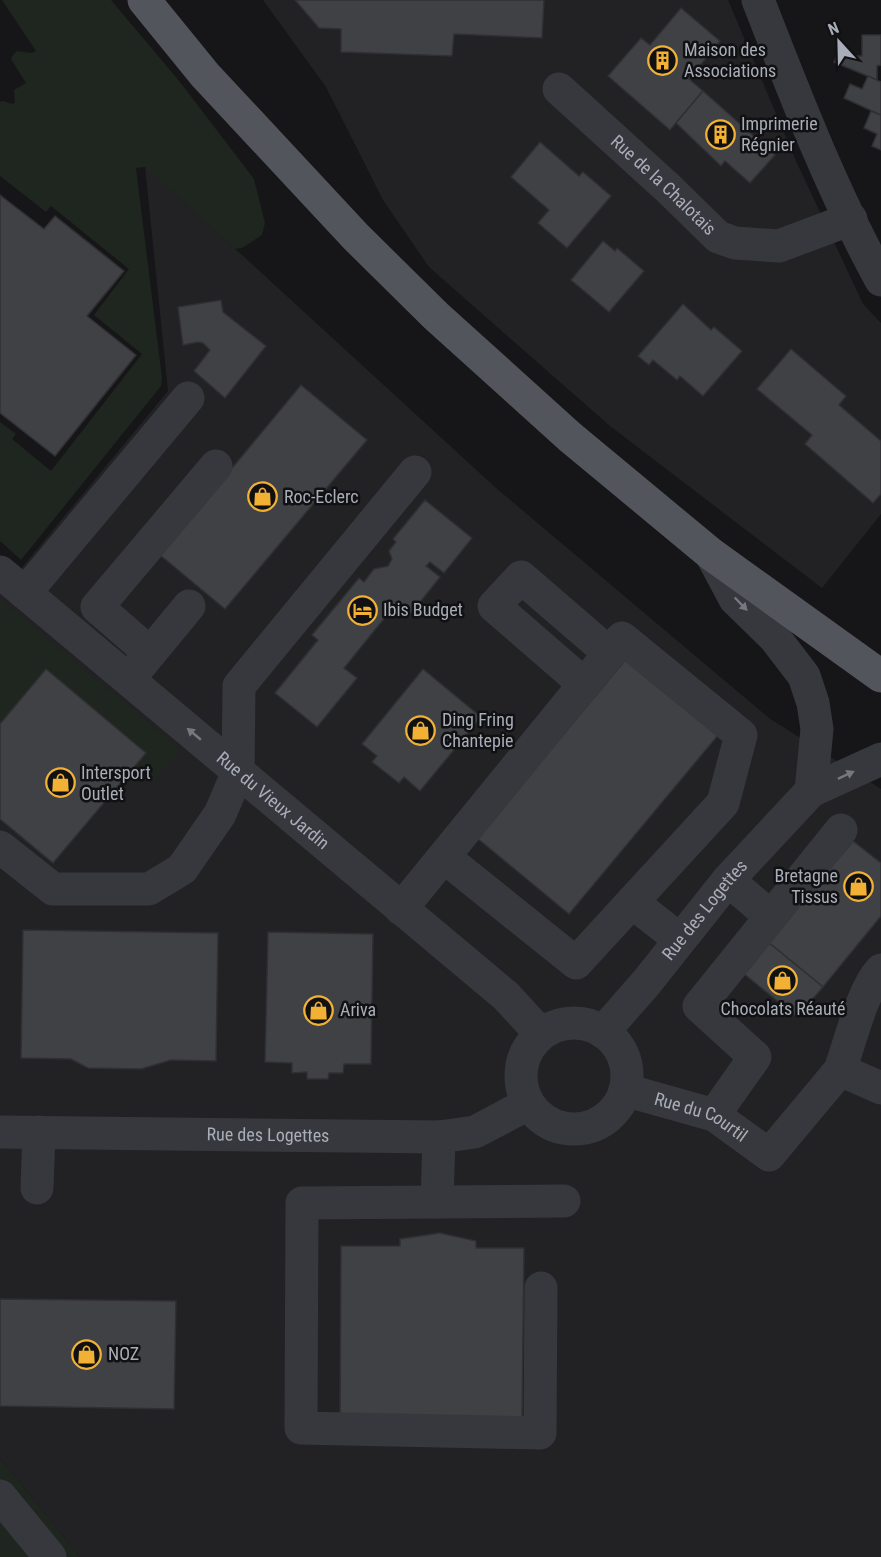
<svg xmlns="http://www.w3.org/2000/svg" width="881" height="1557" font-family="'Roboto Condensed',sans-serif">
<rect width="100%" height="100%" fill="#161618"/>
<!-- built -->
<g fill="#222225">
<polygon points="263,0 728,0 796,161 863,304 881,323 881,514 822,588 610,426 429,267 383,200 326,87"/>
<polygon points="145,166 496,488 769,718 881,789 881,1557 80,1557 0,1458 0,594 168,391"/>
</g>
<!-- green -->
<g fill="#1e261f">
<polygon points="2,0 111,0 180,82 254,179 265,223 262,235 242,248 235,249 145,167 136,168 162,378 161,386 21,560 0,541 0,422 16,434 12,439 51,471 142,354 94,315 129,269 51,206 46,212 0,176 0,102 3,101 12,104 15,103 14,90 26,83 11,59 13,55 17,51 31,53 36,51"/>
<polygon points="0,599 168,739 179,752 154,781 135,766 146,753 46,669 0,724"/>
<polygon points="0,1458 80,1557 0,1557"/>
</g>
<!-- building -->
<g fill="#404145" stroke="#303034" stroke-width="1.5">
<polygon points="295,0 544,0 542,38 454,34 452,56 341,52 341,29 319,28"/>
<polygon points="681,8 720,41 689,79 703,91 670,130 608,76 641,38 650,45"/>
<polygon points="862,35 881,35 881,65 877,66 877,80 834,62 840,50 852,56 862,56"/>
<polygon points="868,76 881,82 881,115 844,98 850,84 862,89"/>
<polygon points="703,91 775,155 750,183 725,161 721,166 676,123"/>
<polygon points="871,111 881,115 881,150 872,146 877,134 864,128"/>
<polygon points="540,142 579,176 583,172 611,196 567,248 538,223 549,210 511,177"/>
<polygon points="0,195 44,229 55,216 124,271 87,316 136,355 55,456 0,413"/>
<polygon points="603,241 615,251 617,248 644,271 609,312 571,280"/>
<polygon points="221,300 223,312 266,346 225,398 194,371 210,350 203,343 198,342 183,345 178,307"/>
<polygon points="683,304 711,330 714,327 742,351 703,396 680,376 677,380 653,360 649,365 638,356"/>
<polygon points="791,349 846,396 839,405 881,441 881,494 873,503 805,444 812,435 757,389"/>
<polygon points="301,385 367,440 225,609 160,555"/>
<polygon points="425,500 472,538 444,573 430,562 426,566 440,577 409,616 395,605 344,668 357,678 317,727 275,693 318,640 312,635 359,578 364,582 374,569 388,566 392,559 389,551 396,542 393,539"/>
<polygon points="627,658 719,734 569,914 477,838"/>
<polygon points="46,669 146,753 53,863 0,819 0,724"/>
<polygon points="423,669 481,717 420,791 404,777 399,783 372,762 377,756 362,744"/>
<polygon points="853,841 881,863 881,916 823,987 768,942"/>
<polygon points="23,930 218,933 216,1061 171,1060 141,1069 88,1068 71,1059 21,1058"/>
<polygon points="268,932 373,934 371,1064 344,1064 343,1073 329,1073 328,1079 307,1079 307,1072 292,1073 292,1063 265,1062"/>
<polygon points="768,942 823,987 797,1017 743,973"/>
<polygon points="440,1233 476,1241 476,1248 524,1248 522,1421 340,1419 341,1246 400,1246 400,1239"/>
<polygon points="0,1299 176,1301 174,1409 0,1406"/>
</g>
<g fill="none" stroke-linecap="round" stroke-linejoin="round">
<!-- minor -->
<g stroke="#37383d" stroke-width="33">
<path d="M758,0c37,95 74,191 123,280"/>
<path id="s1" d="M559,89l110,100 49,48 17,6 44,3 72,-27"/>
<polyline points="711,554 735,599 775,638 804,676 813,703 817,729 811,791"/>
<path id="s2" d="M0,572l506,424 35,38"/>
<polyline points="25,593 188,398"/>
<polyline points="150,653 97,607 216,466"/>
<polyline points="137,669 189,606"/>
<polyline points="584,684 494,606 521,577 609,653"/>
<polyline points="0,847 53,889 149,889 182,869 220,814 238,772 239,686 415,472"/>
<polyline points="728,880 770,916"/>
<polyline points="632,902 679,939"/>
<polyline points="401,909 622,638 741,735 723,803 576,963 444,857"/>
<circle cx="574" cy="1076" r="53"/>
<path id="s3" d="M603,1032l43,-49 82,-103 83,-89 70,-32"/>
<path d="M840,1070c10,-27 22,-80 41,-100"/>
<path id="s4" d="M625,1090l89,25 55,40 71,-85 41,18"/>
<polyline points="714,1115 755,1057 699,1006 841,830"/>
<path id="s5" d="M0,1132l439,5 36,-5 53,-28"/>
<polyline points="37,1188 39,1132"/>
<polyline points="437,1202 439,1137"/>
<polyline points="541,1288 540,1433 301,1428 302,1203 564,1201"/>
<polyline points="0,1496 50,1557"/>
</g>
<!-- major -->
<polyline stroke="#53555c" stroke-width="33" points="144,0 205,75 356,237 436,316 570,437 711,554 881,676"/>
</g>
<!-- one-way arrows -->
<defs><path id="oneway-solid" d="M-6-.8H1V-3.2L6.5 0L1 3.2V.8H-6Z" transform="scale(1.5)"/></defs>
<g fill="#757881">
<use href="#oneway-solid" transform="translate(741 604) rotate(46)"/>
<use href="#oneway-solid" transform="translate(194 734) rotate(-140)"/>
<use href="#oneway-solid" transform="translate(846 775) rotate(-25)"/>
</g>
<!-- icons -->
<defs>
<symbol id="building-ring" viewBox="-11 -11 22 22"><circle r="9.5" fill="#111113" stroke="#f2b134" stroke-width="1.5"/><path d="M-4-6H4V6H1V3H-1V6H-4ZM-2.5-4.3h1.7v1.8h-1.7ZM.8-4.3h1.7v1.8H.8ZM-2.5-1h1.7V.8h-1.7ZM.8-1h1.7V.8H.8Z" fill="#f2b134"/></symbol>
<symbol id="shop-ring" viewBox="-11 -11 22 22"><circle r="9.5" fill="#111113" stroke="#f2b134" stroke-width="1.5"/><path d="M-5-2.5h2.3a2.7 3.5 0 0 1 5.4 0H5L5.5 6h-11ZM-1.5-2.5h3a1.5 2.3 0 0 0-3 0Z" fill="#f2b134"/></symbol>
<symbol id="hotel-ring" viewBox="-11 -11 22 22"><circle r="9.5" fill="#111113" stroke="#f2b134" stroke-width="1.5"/><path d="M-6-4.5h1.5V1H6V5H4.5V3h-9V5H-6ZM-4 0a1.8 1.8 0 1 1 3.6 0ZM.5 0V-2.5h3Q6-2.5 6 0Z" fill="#f2b134"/></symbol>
</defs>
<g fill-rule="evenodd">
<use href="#building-ring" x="646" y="44" width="33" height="33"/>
<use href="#building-ring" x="704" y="118" width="33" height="33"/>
<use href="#shop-ring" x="246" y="480" width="33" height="33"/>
<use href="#hotel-ring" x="346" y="594" width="33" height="33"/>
<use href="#shop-ring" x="404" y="714" width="33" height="33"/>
<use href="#shop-ring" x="44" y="766" width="33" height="33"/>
<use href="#shop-ring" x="842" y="870" width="33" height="33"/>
<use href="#shop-ring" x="766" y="964" width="33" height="33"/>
<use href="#shop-ring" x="302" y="994" width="33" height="33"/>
<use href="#shop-ring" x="70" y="1338" width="33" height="33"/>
</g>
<g text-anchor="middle" stroke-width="5" stroke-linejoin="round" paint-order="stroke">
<!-- poi labels -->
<g font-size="18" fill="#a8adb8" stroke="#111113" text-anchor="start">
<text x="684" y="56">Maison des<tspan x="684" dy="21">Associations</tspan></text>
<text x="741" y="130">Imprimerie<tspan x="741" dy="21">Régnier</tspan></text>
<text x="284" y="503">Roc-Eclerc</text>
<text x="383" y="616">Ibis Budget</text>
<text x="442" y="726">Ding Fring<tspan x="442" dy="21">Chantepie</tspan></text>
<text x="81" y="779">Intersport<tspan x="81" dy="21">Outlet</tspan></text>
<text x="838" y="882" text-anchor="end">Bretagne<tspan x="838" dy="21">Tissus</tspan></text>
<text x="783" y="1015" text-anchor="middle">Chocolats Réauté</text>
<text x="340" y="1016">Ariva</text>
<text x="108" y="1360">NOZ</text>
</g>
<!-- street labels -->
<g font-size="18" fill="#a8adb8" stroke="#111113">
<text dy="6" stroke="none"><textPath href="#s1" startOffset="142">Rue de la Chalotais</textPath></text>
<text dy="6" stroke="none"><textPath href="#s2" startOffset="356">Rue du Vieux Jardin</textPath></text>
<text dy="6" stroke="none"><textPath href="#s3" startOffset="159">Rue des Logettes</textPath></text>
<text dy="6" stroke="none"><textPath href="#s4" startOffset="81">Rue du Courtil</textPath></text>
<text dy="6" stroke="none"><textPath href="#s5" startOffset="268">Rue des Logettes</textPath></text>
</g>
</g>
<!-- north arrow -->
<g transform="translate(839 42) rotate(338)" stroke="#111113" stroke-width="4.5" paint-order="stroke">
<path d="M0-4.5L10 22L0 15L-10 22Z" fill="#a8adb8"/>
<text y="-9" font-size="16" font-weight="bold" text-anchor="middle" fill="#a8adb8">N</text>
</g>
</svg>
